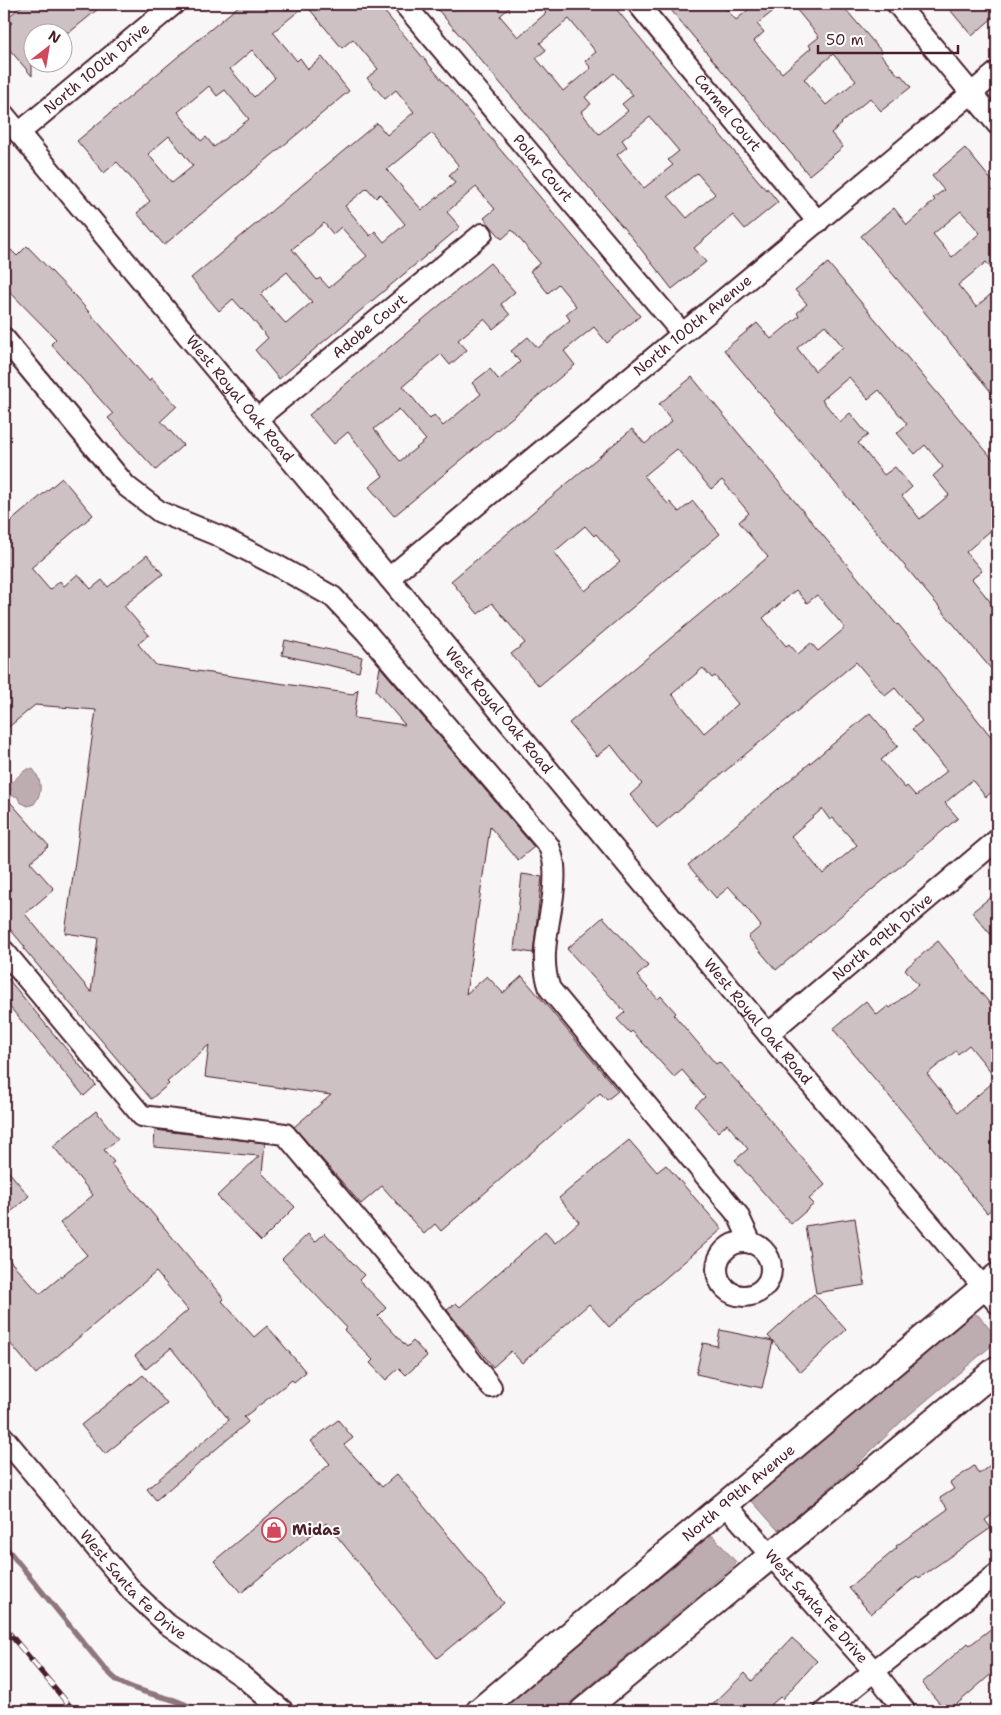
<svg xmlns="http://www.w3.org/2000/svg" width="1001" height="1715" font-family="'Shantell Sans',sans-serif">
<rect width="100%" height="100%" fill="#f8f6f7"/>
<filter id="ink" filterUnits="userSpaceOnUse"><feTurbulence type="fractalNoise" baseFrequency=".02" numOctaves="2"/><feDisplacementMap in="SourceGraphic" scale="10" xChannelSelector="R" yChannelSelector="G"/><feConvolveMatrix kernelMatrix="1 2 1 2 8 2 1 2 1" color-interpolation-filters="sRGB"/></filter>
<g filter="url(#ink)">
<!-- water -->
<g fill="#bdadb0" stroke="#8f747b">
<path d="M28,769h5c9,12 10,23 1,35l-6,2 -8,-4 -3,-6h-6l-3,-4 4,-3 -2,-3 1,-4c7,-3 9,-10 17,-13z"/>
<polygon points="973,1313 979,1316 997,1338 997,1341 903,1420 856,1465 783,1528 778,1530 776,1528 751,1500"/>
<polygon points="710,1536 713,1536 736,1562 735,1565 560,1711 500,1711"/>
</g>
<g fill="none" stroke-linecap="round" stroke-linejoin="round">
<!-- stream -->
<path stroke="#8f747b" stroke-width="5.5" d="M4,1545l101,124c5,4 9,10 15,13 24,14 53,13 78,29"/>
</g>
<!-- building -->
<g fill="#cdc1c4" stroke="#4a1f2b" fill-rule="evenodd">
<polygon points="24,4 104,4 70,32 32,32 32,76 4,43 4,30 12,23 7,18"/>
<path d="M241,4h137l262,312 -33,27 -13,-16 -30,24 11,14 -181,151 -25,-29 14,-11 -35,-44 -14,12 -25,-29 181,-152 25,29 -14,12 9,11 -17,14 -9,-10 -26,21 9,10 -17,15 -9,-11 -38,32 27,33 4,-4 9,11 38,-32 -9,-11 18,-14 9,11 21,-18 -9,-11 17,-14 10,11 32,-28 -4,-6 10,-8 -18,-22 -10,9 -18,-22 10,-8 -28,-33 -10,9 -18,-21 11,-9 -19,-22 -29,25 13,15 -181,152 -24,-29 13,-12 -25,-30 -1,1 -9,-10 -14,12 -28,-33 186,-155 10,12 27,-23 -18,-22 -11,9 -18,-21 11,-9 -25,-30 -11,9 -36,-43 -33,27 24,29 3,-3 8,11 14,-12 27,34 -185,154 -27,-32 13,-12 -24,-29 -9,-10 -13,11 -27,-32zM252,50l23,28 -21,19 -24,-28zM209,86l8,10 8,-6 24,29 -35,28 -8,-10 -5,4 -23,-29zM432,133l27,33 -10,9 6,8 -33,27 -35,-40zM169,136l24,30 -21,17 -24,-29zM367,188l9,10 4,-4 25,30 -21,18 -9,-11 -5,5 -25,-30zM324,223l9,11 8,-7 26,29 -38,32 -9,-10 -3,2 -25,-31zM287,272l25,30 -26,22 -26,-30zM399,409l27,31 -26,21 -26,-32z"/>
<path d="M433,4h80l-13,12 18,21 28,-24 -8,-9h74l154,186 1,-2 11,14 -33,27 -12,-14 -39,33 12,14 -34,27 -39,-50zM569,19l27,33 -11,9 6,7 -28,23 -27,-33 10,-8 -6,-7zM614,73l19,22 -11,9 6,7 -29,23 -18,-22 10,-8 -6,-7zM650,117l29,34 -11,9 5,5 -29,23 -27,-33 10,-8 -5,-7zM697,173l18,21 -28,24 -19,-22z"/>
<path d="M666,4h56l14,16 19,-16h27l-25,20 7,8 -10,9 28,32 29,-25 -2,-3 10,-8 -27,-33h49l41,48 -2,2 19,22 2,-1 10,12 -30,24 -11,-13 -29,25 1,1 -11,9 12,14 -34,28zM833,54l23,27 -30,24 -22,-26z"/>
<polygon points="945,4 997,4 997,14 972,36"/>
<path d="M965,148l32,39v88l-11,-13 -28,23 18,22 21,-18v110l-136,-163 33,-28 13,17 28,-25 -2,-2 11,-8 -12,-14zM961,211l19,22 -28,24 -19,-23z"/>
<polygon points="4,243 17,256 27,246 76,297 149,381 151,378 177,406 161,421 183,445 156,470 108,418 113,414 51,344 56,339 4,286"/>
<path d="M828,263l169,201v61l-31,27 16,19 -10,8 25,31v66l-273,-326 33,-27 14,16 28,-23 -2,-3 10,-9 -12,-14zM825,325l18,22 -28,24 -18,-23zM849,377l19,22 11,-9 28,34 -10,9 18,21 10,-9 18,22 -10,9 16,19 -29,24 -18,-23 10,-9 -17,-20 -11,8 -26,-32 10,-8 -18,-22 -10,9 -18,-22z"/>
<path d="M692,377l205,248 1,-1 42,49 57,71v43l-11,10 -14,-17 -27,23 13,15 -182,152 -28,-33 13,-11 -23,-29 -9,-10 -13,11 -28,-33 182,-152 28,33 -17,14 24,28 2,-2 9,10 31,-25 -35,-42 10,-8 -27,-33 -10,8 -29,-34 -199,166 -27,-33 12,-11 -31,-39 -14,11 -28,-33 199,-166 -29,-35 10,-9 -27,-33 -11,9 -34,-40 -33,27 24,28 2,-2 9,10 14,-11 27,33 -181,152 -28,-32 14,-11 -33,-40 -14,11 -27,-33 181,-152 13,15 27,-23 -13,-17zM585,526l9,10 2,-2 24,28 -35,29 -31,-39zM796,590l11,13 10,-8 28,33 -27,23 -7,-8 -13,11 -9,-10 -3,2 -23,-28zM703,668l9,10 3,-2 23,28 -34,29 -32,-39zM822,809l8,11 3,-2 24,27 -34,29 -32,-38z"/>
<polygon points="62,478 93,515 31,568 50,590 60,581 64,586 78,574 91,589 102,580 108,587 147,555 163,574 124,606 149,635 138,644 156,665 353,694 358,689 354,718 405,725 376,691 380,667 534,847 518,860 490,827 466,994 487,976 503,993 522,976 618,1091 607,1100 600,1093 441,1231 435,1224 424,1234 382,1186 361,1204 294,1127 331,1095 205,1077 209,1045 167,1082 169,1084 151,1099 24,949 25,947 4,922 4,795 49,846 30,862 54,889 25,914 91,992 98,938 65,933 96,710 35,705 4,731 4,527"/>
<polygon points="285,640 362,657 359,672 282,655"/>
<polygon points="522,874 542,877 533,953 514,950"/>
<polygon points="997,892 997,942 972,912"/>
<polygon points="603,917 648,966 637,976 658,999 661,996 676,1013 674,1015 716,1064 719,1062 765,1112 764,1113 825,1185 809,1199 814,1204 791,1224 735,1160 748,1149 727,1124 718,1132 695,1106 705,1097 682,1070 674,1077 632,1031 630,1033 617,1019 625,1012 567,949"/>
<path d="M938,941l59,71v192l-10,9 -154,-184 33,-28 11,14 11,-9 2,2 28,-23 -13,-16zM969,1045l28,34 -39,33 -31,-38 29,-23 2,3z"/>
<polygon points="4,974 96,1085 84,1096 4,1000"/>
<polygon points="96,1111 118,1139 104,1150 114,1162 111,1164 224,1299 222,1301 254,1337 267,1326 306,1372 294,1382 292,1380 244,1417 248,1422 156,1500 147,1489 229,1420 171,1348 146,1369 135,1356 188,1310 156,1272 36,1374 4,1336 4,1254 40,1294 87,1255 60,1223 93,1195 53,1146"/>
<polygon points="155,1130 265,1143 262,1173 295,1207 261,1241 217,1196 259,1156 154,1147"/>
<polygon points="629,1140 657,1172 666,1165 722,1229 609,1327 589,1304 522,1363 511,1351 493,1367 447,1310 456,1303 460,1307 545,1232 555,1243 579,1222 559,1198"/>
<polygon points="4,1166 29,1196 4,1218"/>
<polygon points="855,1218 865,1285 816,1293 805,1226"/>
<polygon points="325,1233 364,1275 359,1280 386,1308 378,1316 407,1347 413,1341 427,1356 406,1375 399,1368 386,1380 370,1363 373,1360 344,1330 347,1328 282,1259 308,1234 315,1242"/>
<polygon points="814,1294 846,1330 801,1372 768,1336"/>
<polygon points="720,1330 773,1341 762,1388 696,1374 703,1343 717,1346"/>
<polygon points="143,1375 167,1404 105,1454 81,1425"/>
<polygon points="338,1420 353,1438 344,1445 382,1487 397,1474 504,1603 437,1658 326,1523 241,1593 214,1561 330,1464 311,1441"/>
<polygon points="990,1465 997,1475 997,1511 985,1520 991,1528 919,1578 917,1576 871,1614 849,1588 897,1548 896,1546 948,1509 940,1498 954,1489 950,1483 974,1466 979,1474"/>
<polygon points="997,1624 997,1669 949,1711 946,1711 922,1683 968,1643 970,1645"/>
<polygon points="792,1638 817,1661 782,1699 780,1697 764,1711 706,1711 745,1673 752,1681"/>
</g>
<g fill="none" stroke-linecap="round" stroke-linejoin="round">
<defs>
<g id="minor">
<path id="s1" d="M404,4l278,329"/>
<path id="s2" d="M638,4l180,218"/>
<polyline points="897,4 997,124"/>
<path id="s3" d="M4,115l764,919 229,269"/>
<path id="s4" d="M19,133l155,-129"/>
<path d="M4,338l122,148 34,26 59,24 57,29 57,32 33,35 183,214c2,6 4,12 5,19 4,41 -19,84 -4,124l188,226 13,28"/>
<path id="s5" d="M257,419l225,-185"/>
<path id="s6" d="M389,578l608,-506"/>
<polyline points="4,951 142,1116 285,1134 420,1294 491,1387"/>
<path id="s7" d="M768,1034l229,-194"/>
<circle cx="744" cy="1269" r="27"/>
<path id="s8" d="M4,1438l129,154 34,32 76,53 40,34"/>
<path id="s9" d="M726,1505l148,166 31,40"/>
<polyline points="825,1711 874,1671 997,1574"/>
</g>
<g id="major">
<path id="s10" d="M479,1711l518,-435"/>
<polyline points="583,1711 997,1369"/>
</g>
</defs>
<!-- minor casing -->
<use href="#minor" stroke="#4a1f2b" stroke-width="24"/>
<!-- major casing -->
<use href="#major" stroke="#4a1f2b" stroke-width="29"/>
<!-- minor -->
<use href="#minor" stroke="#fff" stroke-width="20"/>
<!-- major -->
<use href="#major" stroke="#fff" stroke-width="25"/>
<defs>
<polyline id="rail" points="4,1627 74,1711"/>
</defs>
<!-- rail casing -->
<use href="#rail" stroke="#4a1f2b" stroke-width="5.5"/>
<!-- rail -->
<use href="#rail" stroke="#fff" stroke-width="4" stroke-dasharray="11" stroke-linecap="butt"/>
</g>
</g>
<!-- icons -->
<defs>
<symbol id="shop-ring" viewBox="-11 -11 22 22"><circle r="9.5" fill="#fff" stroke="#d1495b" stroke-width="1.5"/><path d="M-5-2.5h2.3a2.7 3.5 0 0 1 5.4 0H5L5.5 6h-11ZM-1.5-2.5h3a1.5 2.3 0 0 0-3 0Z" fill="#d1495b"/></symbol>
</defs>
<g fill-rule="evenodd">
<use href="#shop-ring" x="260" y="1516" width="28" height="28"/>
</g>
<g text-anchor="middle" stroke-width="4" stroke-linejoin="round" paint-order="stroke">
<!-- street labels -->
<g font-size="15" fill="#4a1f2b" stroke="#fff">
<text dy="5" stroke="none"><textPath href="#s4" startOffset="101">North 100th Drive</textPath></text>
<text dy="5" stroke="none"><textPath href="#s2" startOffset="141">Carmel Court</textPath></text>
<text dy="5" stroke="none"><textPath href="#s1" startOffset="215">Polar Court</textPath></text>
<text dy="5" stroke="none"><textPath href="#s6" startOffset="395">North 100th Avenue</textPath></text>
<text dy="5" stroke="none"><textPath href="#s5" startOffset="146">Adobe Court</textPath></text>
<text dy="5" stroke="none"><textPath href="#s3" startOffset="369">West Royal Oak Road</textPath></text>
<text dy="5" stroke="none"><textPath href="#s3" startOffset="774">West Royal Oak Road</textPath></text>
<text dy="5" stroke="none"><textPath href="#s7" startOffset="150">North 99th Drive</textPath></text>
<text dy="5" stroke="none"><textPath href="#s3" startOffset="1179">West Royal Oak Road</textPath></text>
<text dy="5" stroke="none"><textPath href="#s10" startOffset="339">North 99th Avenue</textPath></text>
<text dy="5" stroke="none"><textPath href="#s8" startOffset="196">West Santa Fe Drive</textPath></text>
<text dy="5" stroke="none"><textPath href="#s9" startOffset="136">West Santa Fe Drive</textPath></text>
</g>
<!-- poi labels -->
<g font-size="15" font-weight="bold" fill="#4a1f2b" stroke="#fff" text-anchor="start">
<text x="292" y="1535">Midas</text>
</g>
</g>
<!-- margin -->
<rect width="1001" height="1715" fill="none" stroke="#fff" stroke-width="20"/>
<rect x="10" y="10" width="981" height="1695" fill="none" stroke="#4a1f2b" stroke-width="2" filter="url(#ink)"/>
<!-- north arrow -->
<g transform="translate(48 48) rotate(31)"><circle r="24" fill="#ffffff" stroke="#b7a5aa"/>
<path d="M0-4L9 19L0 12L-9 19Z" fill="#d1495b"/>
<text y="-8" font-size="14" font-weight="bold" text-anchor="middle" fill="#4a1f2b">N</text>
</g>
<!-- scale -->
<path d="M818 45v8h140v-8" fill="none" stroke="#4a1f2b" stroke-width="2.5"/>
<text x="826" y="45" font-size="15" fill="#4a1f2b" stroke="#ffffff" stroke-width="4" paint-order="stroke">50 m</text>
</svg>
